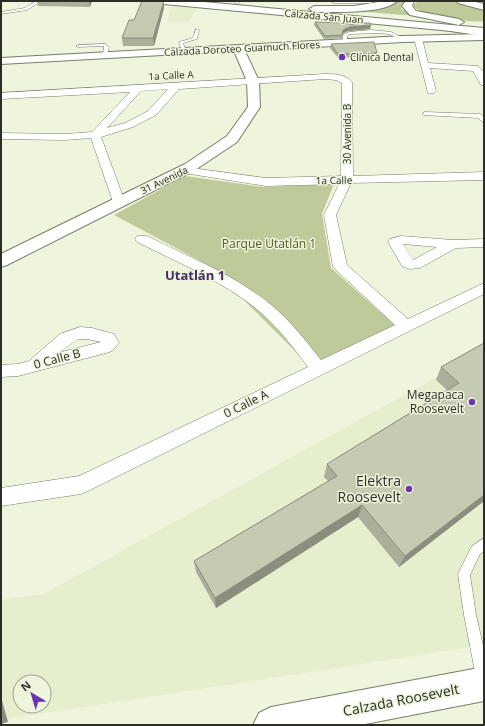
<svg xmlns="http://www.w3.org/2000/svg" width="485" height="726" font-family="'Open Sans',sans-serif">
<rect width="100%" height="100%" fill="#eff5dc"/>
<!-- built -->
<g fill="#e5eecd" fill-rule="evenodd">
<polygon points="172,6 196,8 189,22 167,22"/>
<path d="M484,351v294l-483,75v-120l43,-6zM20,682h24v24h-24z"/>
</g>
<!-- green -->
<g fill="#beca99">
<polygon points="399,1 406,1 401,5 401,9 416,16 354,11 373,9"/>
<path d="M419,1h32l29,8 4,2v10c-10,3 -66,-6 -71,-15l1,-2z"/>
<polygon points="185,176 263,187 334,184 322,214 331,268 396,326 310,366 210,266 114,215"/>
</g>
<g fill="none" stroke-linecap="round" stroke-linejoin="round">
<defs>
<g id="lane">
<polygon points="36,1 41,1 27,10 1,14 1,12 25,8"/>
<path d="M329,16c4,1 21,8 26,10l-2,1 -15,-4 -9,-5z"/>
<polygon points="196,29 199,30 197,39 183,43 186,51 182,52 179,42 193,38"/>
<polygon points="372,30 391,32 405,39 403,40 389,34 378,33 350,34 347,36 347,43 343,42 343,35 349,32"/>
<polygon points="105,44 109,47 107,55 105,56 103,55 104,46 78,47 76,46 78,45"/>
<polygon points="425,112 480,114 484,117 484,123 478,118 423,115 423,113"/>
<polygon points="484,538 484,551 480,554 470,575 476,615 484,650 484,689 479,687 477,682 464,615 458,574 472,546"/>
</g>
<g id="street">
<polygon points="234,1 241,1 237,4 235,3"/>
<polygon points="331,1 374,1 371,3 334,3"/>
<polygon points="415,36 418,36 422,38 428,63 478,66 484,72 484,86 481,85 473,71 430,68 436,91 434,93 428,93 414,38"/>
<path d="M325,74c9,0 20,0 27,8l1,94 131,-4v8l-133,3 -15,32 11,50 61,54 76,-36v11l-396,197 -7,3 -80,12v-18l78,-12 229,-109c-15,-20 -30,-40 -49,-56 -36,-30 -80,-48 -122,-69l-2,-3 2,-3h10c42,21 86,38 123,68 20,16 35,36 51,56l74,-35 -62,-58 -9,-52 15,-31 -73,2 -82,-13 -4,-1 -2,-2 2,-2 4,-1 82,11 75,-2 1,-93 -6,-3 -11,-1 -146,10 -23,26 -23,12 -32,10 24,65 -2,3h-8l-2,-3 -22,-64 -26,2 -64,-1v-6l64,1 27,-2 38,-40 -129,7v-6zM168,89l-20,22 -23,12 -18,5 34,-37z"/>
<path d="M401,236l52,4 31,-1v8l-28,1 -36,20 -10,1 -8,-3 -14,-24 2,-3zM403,244l34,3 -24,13z"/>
<path d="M80,327l12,1 22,6 5,9 -7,8 -6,2 -88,23 -17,1v-12l17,-1 11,-3 31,-27zM78,339h9l14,3 -43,11z"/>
</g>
<g id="secondary">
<path d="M384,1h13c-12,13 -65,11 -83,11l-5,-3 5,-3h40z"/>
<polygon points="484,34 484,40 403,42 245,51 259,81 260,107 237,142 195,170 7,265 1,267 1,254 185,164 227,136 248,107 247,81 234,51 1,64 1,58 403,36"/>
</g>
<polygon id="primary" points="160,1 193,1 484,28 484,34 164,4"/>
<g id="highway">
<polygon points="406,1 414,1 412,6 416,11 459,19 464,22 459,25 410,15 402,6"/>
<polygon points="457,1 472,1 484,4 484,10 458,3"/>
<polygon points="448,25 484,30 484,36 444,30 443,28 444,26"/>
<polygon points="484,667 484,701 360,725 253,725 259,713 271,707"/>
</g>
</defs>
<!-- lane casing -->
<use href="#lane" stroke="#787e67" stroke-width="1"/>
<!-- street casing -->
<use href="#street" stroke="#787e67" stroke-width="1"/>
<!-- secondary casing -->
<use href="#secondary" stroke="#787e67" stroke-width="2"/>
<!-- primary casing -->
<use href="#primary" stroke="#787e67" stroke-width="2"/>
<!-- highway casing -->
<use href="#highway" stroke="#787e67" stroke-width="2"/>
<!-- lane -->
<use href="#lane" fill="#fff" fill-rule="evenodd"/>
<!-- street -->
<use href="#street" fill="#fff" fill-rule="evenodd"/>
<!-- secondary -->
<use href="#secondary" fill="#fff" fill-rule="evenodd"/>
<!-- primary -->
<use href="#primary" fill="#fff" fill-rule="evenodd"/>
<!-- highway -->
<use href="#highway" fill="#fff" fill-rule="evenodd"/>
</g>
<!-- wall -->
<g fill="#a9af99">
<polygon points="37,1 92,1 90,7 38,6"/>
<polygon points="164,8 154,46 123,46 122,38 134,20"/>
<polygon points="315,22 370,29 348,31 342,34 342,38 324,39 314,25"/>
<polygon points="331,44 377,53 376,56 338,58 330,48"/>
<polygon points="484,343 484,501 399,567 358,517 216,608 196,572 194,561 328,481 324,477 327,464 447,390 436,380 441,367"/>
</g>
<!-- shaded-wall -->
<g fill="#898e7d">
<polygon points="89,1 92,1 90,7"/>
<polygon points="164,1 164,8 154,46 153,38"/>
<polygon points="371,25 370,29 348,31 342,34 342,38 343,30 349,27"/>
<polygon points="484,495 484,501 399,567 405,556"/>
<polygon points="362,505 358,517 216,608 215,598"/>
<polygon points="1,697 8,722 1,724"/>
</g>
<!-- building -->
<g fill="#c4cbb2" stroke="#898e7d">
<polygon points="142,1 164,1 153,38 122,38 129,20 134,20"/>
<polygon points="315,22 344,23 355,25 359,23 370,23 371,25 349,27 343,30 342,35 325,36"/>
<polygon points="374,42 377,53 338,54 331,44"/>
<polygon points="484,343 484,495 405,556 362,505 215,598 194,561 337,476 327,464 459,383 441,367"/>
</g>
<!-- markers -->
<g fill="#6a36ad" stroke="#eff5dc" stroke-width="1.5">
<circle cx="342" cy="57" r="4"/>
<circle cx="472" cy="402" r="4"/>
<circle cx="409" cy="489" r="4"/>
</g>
<g text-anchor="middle" stroke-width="3" stroke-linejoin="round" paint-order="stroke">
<!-- far-street labels -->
<g font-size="10" fill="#2c2e25" stroke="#eff5dc">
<text transform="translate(324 16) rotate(5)" y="4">Calzada San Juan</text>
<text transform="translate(242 48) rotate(-3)" y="4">Calzada Doroteo Guamuch Flores</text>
<text transform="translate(171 75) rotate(-3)" y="4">1a Calle A</text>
<text transform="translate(347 134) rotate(-90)" y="4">30 Avenida B</text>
<text transform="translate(164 180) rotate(-26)" y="4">31 Avenida</text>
<text transform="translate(334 180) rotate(-1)" y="4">1a Calle</text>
</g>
<!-- far-poi labels -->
<g font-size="10" fill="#2c2e25" stroke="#eff5dc" text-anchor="start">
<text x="350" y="61">Clínica Dental</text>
</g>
<!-- park labels -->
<g font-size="12" fill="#515c23" stroke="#eff5dc">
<text x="269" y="248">Parque Utatlán 1</text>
</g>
<!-- street labels -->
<g font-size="12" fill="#2c2e25" stroke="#eff5dc">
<text transform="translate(57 359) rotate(-15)" y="4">0 Calle B</text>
<text transform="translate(246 404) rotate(-26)" y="4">0 Calle A</text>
</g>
<!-- poi labels -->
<g font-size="12" fill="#2c2e25" stroke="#eff5dc" text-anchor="end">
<text x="464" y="399">Megapaca<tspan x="464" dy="14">Roosevelt</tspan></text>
</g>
<!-- neighbourhood labels -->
<g font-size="13" font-weight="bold" fill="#442d68" stroke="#eff5dc">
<text x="195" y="280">Utatlán 1</text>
</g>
<!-- near-poi labels -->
<g font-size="14" fill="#2c2e25" stroke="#eff5dc" text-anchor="end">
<text x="401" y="486">Elektra<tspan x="401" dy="16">Roosevelt</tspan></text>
</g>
<!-- near-street labels -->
<g font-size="14" fill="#2c2e25" stroke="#eff5dc">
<text transform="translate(401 700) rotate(-11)" y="5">Calzada Roosevelt</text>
</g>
</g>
<!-- border -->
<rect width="485" height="726" fill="none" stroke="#2c2e25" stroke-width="4"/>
<!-- north arrow -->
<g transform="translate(32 694) rotate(322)"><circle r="19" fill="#eff5dc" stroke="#a1a593"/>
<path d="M0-3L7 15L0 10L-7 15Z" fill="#6a36ad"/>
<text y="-6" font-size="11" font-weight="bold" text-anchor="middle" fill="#2c2e25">N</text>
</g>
</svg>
